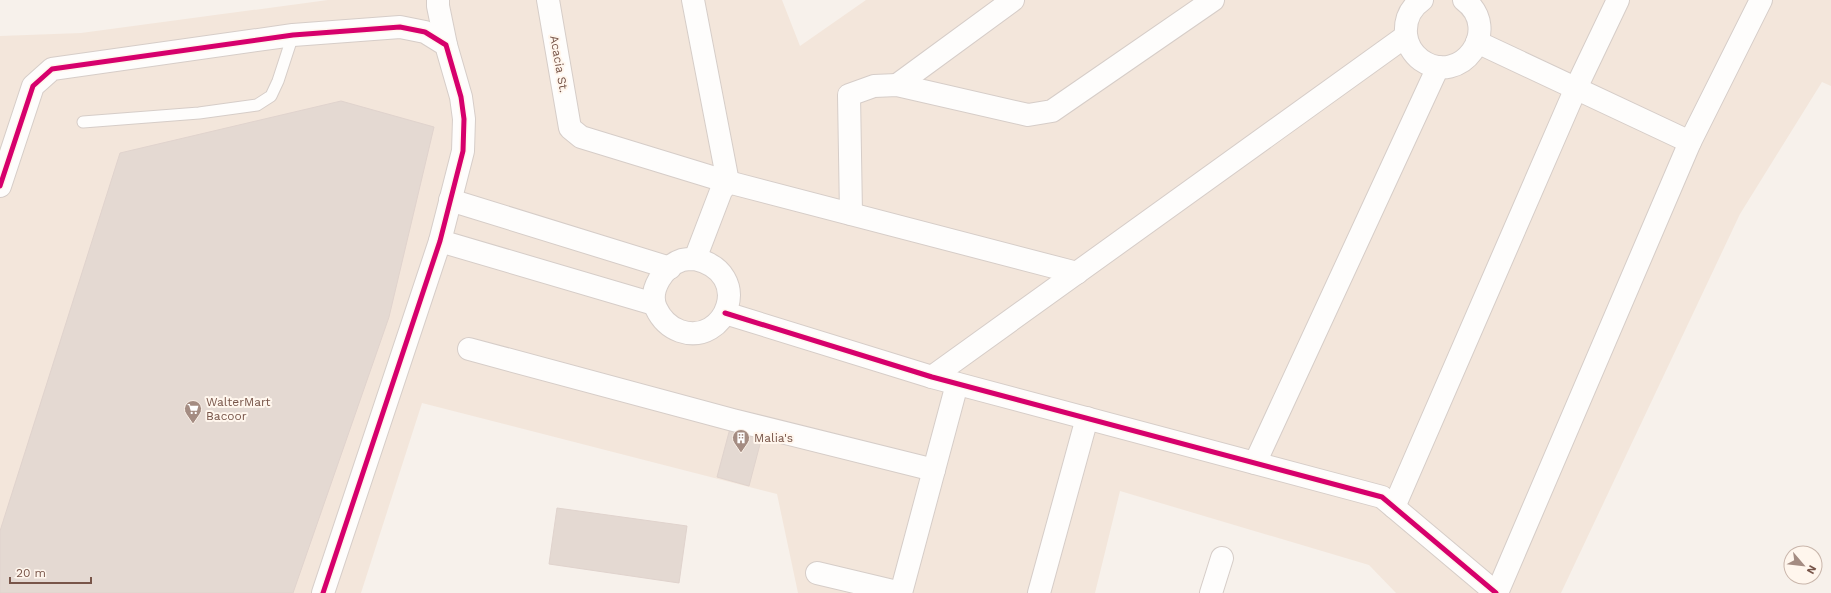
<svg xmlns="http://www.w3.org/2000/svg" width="1831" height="593" font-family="'Work Sans',sans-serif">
<rect width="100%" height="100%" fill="#f7f1eb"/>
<!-- residential -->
<polygon fill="#f3e6db" points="328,0 782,0 800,46 866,0 1831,0 1831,86 1822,82 1740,214 1561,593 1396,593 1369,565 1120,491 1095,593 798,593 777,494 422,403 361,593 0,593 0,36 81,33"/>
<!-- building -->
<g fill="#e4d9d2" stroke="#e0d3cd">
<polygon points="341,101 434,127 389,317 293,593 0,593 0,531 120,153"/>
<polygon points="732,421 764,429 749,486 717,477"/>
<polygon points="557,508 687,526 679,583 549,564"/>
</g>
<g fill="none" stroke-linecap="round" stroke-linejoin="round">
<defs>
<polyline id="lane" points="83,122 199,113 257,105 271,96 278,81 293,35"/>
<g id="street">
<polyline points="438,0 438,6 446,45"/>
<polyline points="548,0 570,128 581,137 728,182 1077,273"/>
<polyline points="693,0 728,182 721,191 695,259"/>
<path d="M1422,0c-12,8 -17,20 -16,34 1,10 7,20 15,26 40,28 82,-31 43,-60"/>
<polyline points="1477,42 1690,142"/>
<polyline points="897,85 1013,0"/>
<polyline points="0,186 33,86 52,69 293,35 400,27 425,32 446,45 461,97 464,119 463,151 440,241 323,593"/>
<polyline points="450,200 670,268"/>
<polyline points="851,214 849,95 874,86 897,85 1028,115 1052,111 1213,0"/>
<polyline points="440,241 654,304"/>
<path d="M695,259c60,14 31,88 -15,72 -11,-4 -19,-12 -24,-23 -8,-18 8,-42 26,-48 4,-1 9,-1 13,-1z"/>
<polyline points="725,313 932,377 1382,497 1496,593"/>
<polyline points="469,349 733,420 934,470"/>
<polyline points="932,377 1406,36"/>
<polyline points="1255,463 1438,67"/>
<polyline points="1394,507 1576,88 1618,0"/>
<polyline points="817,573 901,593"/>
<polyline points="901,593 957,384"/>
<polyline points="1039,593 1087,418"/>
<polyline points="1211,593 1222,558"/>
<polyline points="1497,593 1690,142 1761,0"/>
</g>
</defs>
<!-- lane casing -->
<use href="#lane" stroke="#d6cdc8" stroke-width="13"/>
<!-- street casing -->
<use href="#street" stroke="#d6cdc8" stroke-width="24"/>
<!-- lane -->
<use href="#lane" stroke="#fefdfc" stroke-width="11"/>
<!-- street -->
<use href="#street" stroke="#fefdfc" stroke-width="22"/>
<defs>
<g id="cycleway">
<polyline points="0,186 33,86 52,69 293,35 400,27 425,32 446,45 461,97 464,119 463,151 440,241 323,593"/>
<polyline points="725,313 932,377 1382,497 1496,593"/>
</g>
</defs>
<!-- cycleway casing -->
<use href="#cycleway" stroke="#fff6ed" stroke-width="8"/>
<!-- cycleway -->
<use href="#cycleway" stroke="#d6006c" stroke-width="5"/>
</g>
<!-- icons -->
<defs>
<symbol id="supermarket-pin" viewBox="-11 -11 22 30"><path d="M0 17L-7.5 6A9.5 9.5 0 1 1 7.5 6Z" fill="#a48c82" stroke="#fff6ed"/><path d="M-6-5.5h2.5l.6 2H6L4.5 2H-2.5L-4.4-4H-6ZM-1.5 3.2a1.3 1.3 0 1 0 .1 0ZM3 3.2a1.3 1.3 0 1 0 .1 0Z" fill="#fff"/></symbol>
<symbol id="building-pin" viewBox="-11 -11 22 30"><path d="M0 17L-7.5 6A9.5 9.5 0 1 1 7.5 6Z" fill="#a48c82" stroke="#fff6ed"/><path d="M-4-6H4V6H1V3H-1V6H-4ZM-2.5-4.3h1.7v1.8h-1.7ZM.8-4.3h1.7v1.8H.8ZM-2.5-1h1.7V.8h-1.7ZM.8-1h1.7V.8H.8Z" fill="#fff"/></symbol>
</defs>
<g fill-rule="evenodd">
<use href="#supermarket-pin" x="183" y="399" width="20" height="27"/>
<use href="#building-pin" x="731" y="428" width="20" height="27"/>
</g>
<g text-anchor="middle" stroke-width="4" stroke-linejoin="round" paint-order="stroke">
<!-- street labels -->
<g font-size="12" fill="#785549" stroke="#fff6ed">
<text transform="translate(559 64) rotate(80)" y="4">Acacia St.</text>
</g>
<!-- poi labels -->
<g font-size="12" fill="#785549" stroke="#fff6ed" text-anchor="start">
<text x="206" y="406">WalterMart<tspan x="206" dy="14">Bacoor</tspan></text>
<text x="754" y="442">Malia's</text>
</g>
</g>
<!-- north arrow -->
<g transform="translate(1803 565) rotate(118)"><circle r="19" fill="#fff6ed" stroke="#c9b6ab"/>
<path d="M0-3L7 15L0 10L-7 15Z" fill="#a48c82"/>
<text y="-6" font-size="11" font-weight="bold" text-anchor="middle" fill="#785549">N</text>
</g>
<!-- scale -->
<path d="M10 577v6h81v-6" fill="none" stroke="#785549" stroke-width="2"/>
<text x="16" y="577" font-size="12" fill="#785549" stroke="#fff6ed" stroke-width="3" paint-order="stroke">20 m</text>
</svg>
